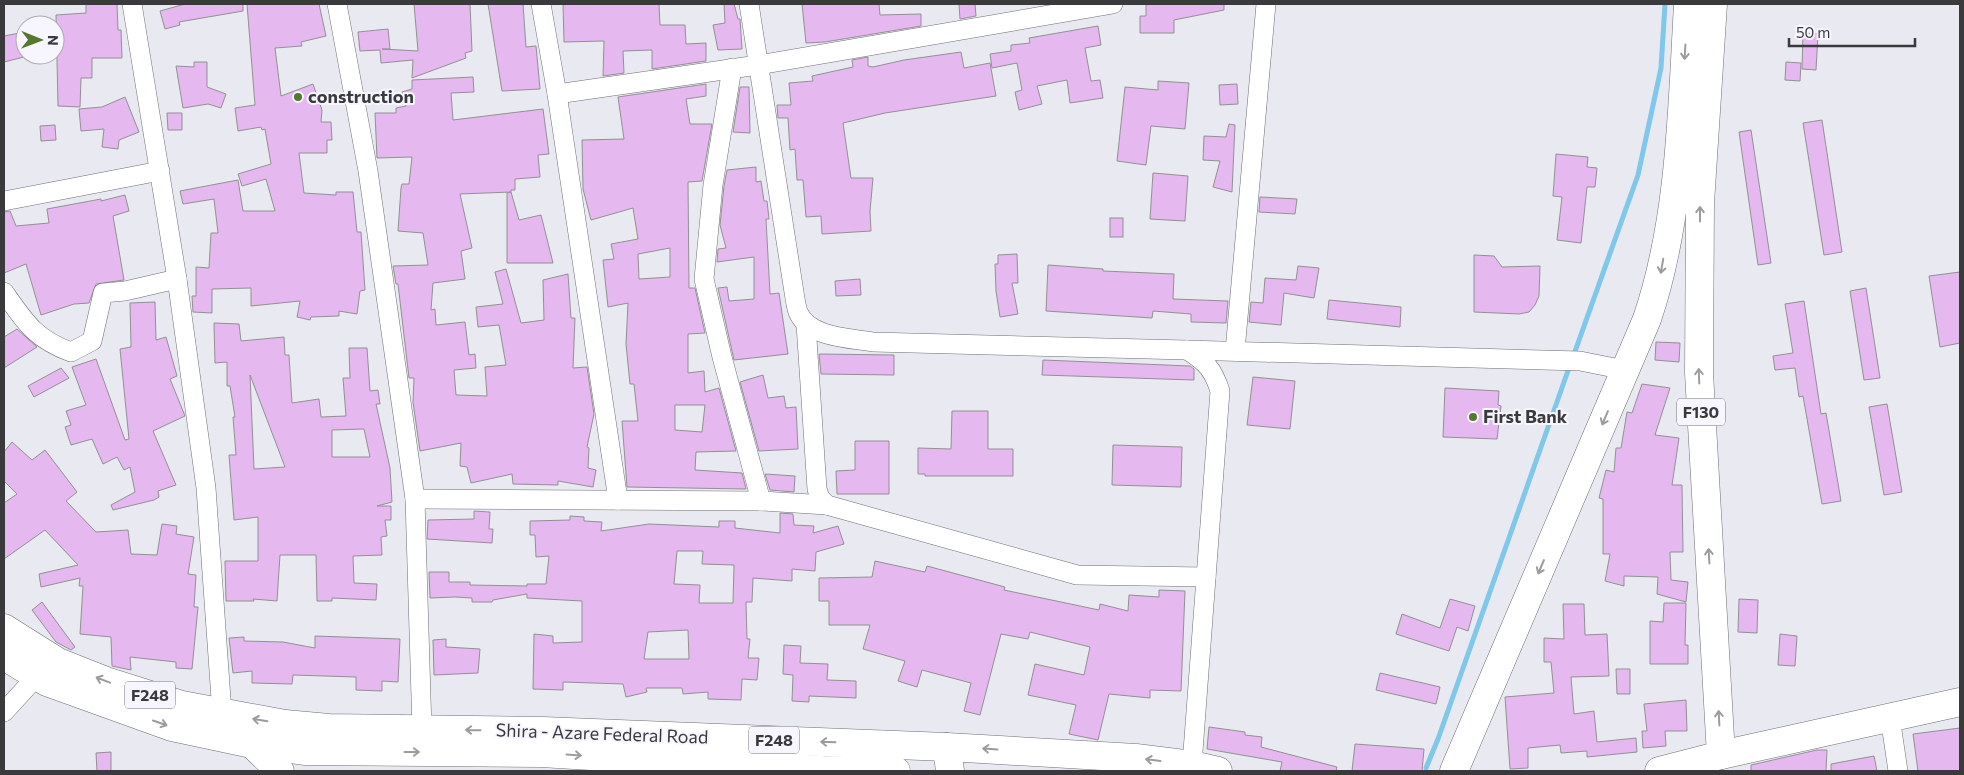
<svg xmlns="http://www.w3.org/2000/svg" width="1964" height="775" font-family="Commissioner,sans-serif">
<rect width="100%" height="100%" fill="#e9e9f1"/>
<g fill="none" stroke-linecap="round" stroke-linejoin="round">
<!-- stream -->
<g stroke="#7fc7eb" stroke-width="5">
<polyline points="1573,357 1638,175 1661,68 1665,4"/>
<polyline points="1426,768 1438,739 1570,365"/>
</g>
</g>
<!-- building -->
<g fill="#e5b8ef" stroke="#948f95" fill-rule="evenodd">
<polygon points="86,4 117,4 118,30 121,30 122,58 92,58 92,78 81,78 80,107 58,106 56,15 86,13"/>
<polygon points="185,4 243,4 243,11 179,22 180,25 165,29 160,11"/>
<polygon points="247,4 319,4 326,36 301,42 302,46 275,48 281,96 313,84 322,110 321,122 331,122 332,140 327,140 327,153 299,153 304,193 336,195 336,192 353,192 357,232 361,232 365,290 360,291 357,314 339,311 339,316 311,317 310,320 297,317 300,301 251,306 251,288 212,289 212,313 193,312 192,296 196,296 196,267 209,268 211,233 218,233 214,199 183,204 180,191 238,180 243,211 275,211 266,179 242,186 238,174 271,164 265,129 262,130 261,127 238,131 235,108 255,105"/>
<polygon points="414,4 470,4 472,51 465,53 466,58 412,78 413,60 381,63 380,50 360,51 358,32 388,29 390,49 382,49 418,51"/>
<polygon points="488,4 523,4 526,47 536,46 540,89 502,91"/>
<polygon points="563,4 659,4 660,25 685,25 686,44 706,43 706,61 652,69 652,50 623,51 624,73 603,76 604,41 564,42"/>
<polygon points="724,4 734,4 738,19 740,19 742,49 718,50 713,25 725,23"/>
<polygon points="802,4 879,4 880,15 921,14 921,26 825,42 806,43"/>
<polygon points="959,4 975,4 976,16 960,19"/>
<polygon points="1146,4 1224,4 1224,10 1174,20 1174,33 1140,33 1140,16 1146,16"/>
<polygon points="1098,26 1101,45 1085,48 1091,81 1100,80 1103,98 1070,103 1067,80 1037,86 1042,104 1019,110 1015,92 1022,90 1017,63 992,68 990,54 1011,51 1011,45 1030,43 1029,38"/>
<polygon points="25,32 25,45 21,46 24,57 4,62 4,36"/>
<polygon points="1803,33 1818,34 1816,70 1802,69"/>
<polygon points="961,52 964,68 990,63 996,96 885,113 843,123 851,178 873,178 870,211 871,231 822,234 821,216 806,217 803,180 797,180 795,149 790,150 788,118 778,118 777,105 791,105 789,83 813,81 812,76 853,67 852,60 868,57 868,66 873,67 904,60"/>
<polygon points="194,62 207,62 207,87 226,94 221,108 208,104 183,108 176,66 194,67"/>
<polygon points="1786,62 1801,63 1800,81 1785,80"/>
<polygon points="473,77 474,92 451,93 453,120 543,109 549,154 538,155 540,177 515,179 515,190 511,190 511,192 460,194 472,248 461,251 465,279 433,283 431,310 435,309 436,325 465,322 469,355 475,354 476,368 454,370 456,395 487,396 485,367 506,365 499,325 478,327 476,307 503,304 495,272 506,269 521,323 544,320 543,280 568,274 571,318 575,318 573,368 587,367 594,414 587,447 589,448 588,468 596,470 593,487 558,481 558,485 513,484 512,474 471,483 467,467 460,466 461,443 420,451 413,402 414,378 409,378 398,284 396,284 393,266 428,265 423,233 398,231 401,188 402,184 409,184 412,157 377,158 375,113 396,113 396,108 406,106 402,92 412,89 412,80"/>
<polygon points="1158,81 1189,83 1185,129 1151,126 1146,165 1117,161 1125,87 1158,90"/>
<path d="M706,84v12l-20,3 4,25h22l-10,57 -14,1 1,106h6l10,45 -17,1v39l16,-2 1,21 14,-4 17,63 -40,1 -1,18 47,3 4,16 -119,-2 -5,-66h16l-4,-37h-4l-4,-40 2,-41 -20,4 -5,-47 11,-1 -3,-15 27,-5 -5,-31 -42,12 -8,-31 -1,-49 42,-1 -6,-42zM670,248v29l-31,2 -1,-25zM675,405h30l-3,27 -27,-2z"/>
<polygon points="1237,84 1238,104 1220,105 1219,85"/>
<polygon points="740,87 749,87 750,133 733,132"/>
<polygon points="125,97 139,132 119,140 118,149 102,147 104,129 81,131 79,109 102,107"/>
<polygon points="167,113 182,113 182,130 168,130"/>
<polygon points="1822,120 1842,252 1824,255 1803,123"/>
<polygon points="1229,124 1235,125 1232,192 1213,187 1220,161 1203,160 1204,136 1226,137"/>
<polygon points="55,125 56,140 41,141 40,126"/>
<polygon points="1751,130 1771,263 1758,265 1739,132"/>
<polygon points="1556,154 1588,157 1587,167 1597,168 1595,187 1587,187 1581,243 1557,240 1562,197 1553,196"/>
<polygon points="756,167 756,182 761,181 764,201 767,201 769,219 766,219 770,294 779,293 788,354 734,360 718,288 727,287 729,301 754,299 754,257 717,262 718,249 726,248 720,225 724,186 727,170"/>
<polygon points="1153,173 1188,176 1185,221 1150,219"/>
<polygon points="511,192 519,220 541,215 553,263 507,263 507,193"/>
<polygon points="125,195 129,211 113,216 124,280 96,284 89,303 74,304 41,315 26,264 4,273 4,212 10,211 16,226 49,223 47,209 101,199 101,201"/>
<polygon points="1260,197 1297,199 1295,214 1259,212"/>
<rect x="1110" y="218" width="13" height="19"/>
<polygon points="1017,254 1018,283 1012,283 1018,314 1000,317 996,291 995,264 998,264 998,255"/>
<polygon points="1474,255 1494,256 1502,267 1540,266 1539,296 1535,305 1529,312 1519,314 1474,312"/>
<polygon points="1048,265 1103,269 1103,271 1174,274 1173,299 1228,301 1226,323 1191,322 1191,314 1153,311 1152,318 1046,311"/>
<polygon points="1298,266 1319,268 1314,298 1284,293 1281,325 1249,322 1251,302 1263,303 1265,278 1296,280"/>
<polygon points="1960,272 1960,343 1940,347 1929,276"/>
<polygon points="860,279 861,295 836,296 835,281"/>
<polygon points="1866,288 1880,378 1864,380 1850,291"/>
<polygon points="1329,300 1401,307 1400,327 1327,319"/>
<polygon points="1804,301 1821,414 1826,413 1841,501 1822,504 1803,396 1799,397 1795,368 1775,370 1773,356 1793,353 1785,304"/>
<polygon points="155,302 156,340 166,337 177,376 170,379 185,416 153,431 176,485 158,491 159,497 154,500 113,510 111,505 135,492 130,467 124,470 117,457 103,464 92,439 71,445 65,427 71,425 66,411 86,405 72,367 96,359 125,440 129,439 120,349 131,347 130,303"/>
<path d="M214,323l25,1 2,17 43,-4 1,18h4l3,48 27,-4 2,18 25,-1 -3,-38h7l-1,-30h18l3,43 8,-1 2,14h-4l14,64 2,34 -15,4h14v14h-6l2,16 -6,1 1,18 -29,1 1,27 23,1 -1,16 -44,-2v3h-15l-1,-46h-36l-3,46 -24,-2 1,2h-28l-1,-40h33v-44l-24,3 -5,-65h7l-3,-38h2l-5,-31h-3v-24l-12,1zM250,375l35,92 -31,2zM364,429l6,28h-38v-27z"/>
<polygon points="17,329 37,347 4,368 4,337"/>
<polygon points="1656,342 1680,343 1679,362 1655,360"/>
<polygon points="819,354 894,355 894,375 821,374"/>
<polygon points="1043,360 1190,366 1194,369 1194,380 1042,375"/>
<polygon points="61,368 69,378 34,397 28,386"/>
<polygon points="763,375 768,398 784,396 786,408 796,407 798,449 759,451 740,382"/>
<polygon points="1253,377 1295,381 1290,429 1247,425"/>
<polygon points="1642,384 1670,388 1655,435 1679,438 1672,485 1682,485 1683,552 1670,552 1671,580 1688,582 1686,602 1657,594 1658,577 1624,576 1624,586 1605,581 1610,554 1603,554 1603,499 1599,498 1606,470 1614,472 1616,448 1621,448 1627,412 1632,413"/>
<polygon points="1445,388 1499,391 1498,405 1501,406 1497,439 1443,437"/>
<polygon points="1887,404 1902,492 1884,495 1869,407"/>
<polygon points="952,411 988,411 988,449 1013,449 1013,476 925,476 925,474 918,474 918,448 951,449"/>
<polygon points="855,441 889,441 889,494 837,494 836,471 855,470"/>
<polygon points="12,442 32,460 45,450 77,492 66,501 96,532 128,530 131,554 157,555 162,524 177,526 176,534 194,537 188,574 196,575 194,607 198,607 192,669 176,668 176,662 130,657 131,670 112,666 111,637 80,634 83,586 79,586 80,578 41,587 39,574 78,565 45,530 4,559 4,503 17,494 4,481 4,452"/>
<polygon points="1113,445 1182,447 1181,487 1112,485"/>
<polygon points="765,474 795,476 794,492 770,490"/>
<polygon points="474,511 490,512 489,529 493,529 492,543 427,539 428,520 474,519"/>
<path d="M780,513l13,1 1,11 20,1 -1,7 25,-7 6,18 -28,8 -1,19 -23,-2v12l-39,-3 -1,24h-6l1,37h3l-2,19h11l-2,22 -15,-1 -1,21 -33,-1v-7l-25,2 -1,-6h-36l1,4 -21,5 -3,-13 -60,-2v8l-30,-1 1,-55 19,2v7l29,-1v-41l-55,-3v-4l-34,6 -1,2h-20v-4l-17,-1 -25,1 -1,-26h20v10h21v3l57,1v-2h19l3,-28 -13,1 -1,-22h-5v-14l40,-1v-4l14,1v4l18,1 -1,9 48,-7 70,3v-6h16v7l45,5zM677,551h26l-1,13 32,1 -1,38h-34l1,-18 -26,-1zM688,630l1,29h-45l4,-27z"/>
<polygon points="875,561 925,572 927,566 1005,587 1004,590 1099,610 1100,604 1128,611 1129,595 1159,597 1159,590 1185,591 1181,691 1150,690 1150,698 1109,694 1098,740 1069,734 1076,705 1028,695 1035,664 1084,675 1090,647 1030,632 1028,639 1001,634 980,715 964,711 971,683 922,670 917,687 898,681 905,661 863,649 870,625 829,625 829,601 819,601 819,578 872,577"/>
<polygon points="1450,599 1475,606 1468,631 1457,627 1449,651 1396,634 1402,614 1440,628"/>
<polygon points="1739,599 1758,600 1757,633 1738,632"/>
<polygon points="42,602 75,647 71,650 56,642 32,610"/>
<polygon points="1664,603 1686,603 1685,645 1688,645 1688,664 1650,664 1650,621 1663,622"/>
<polygon points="1563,604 1584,604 1585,635 1607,634 1609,676 1571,677 1574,714 1594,711 1597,742 1636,738 1637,752 1587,757 1587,751 1561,753 1560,745 1528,748 1528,768 1510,769 1505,697 1554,693 1551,662 1544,662 1544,638 1564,639"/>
<polygon points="1780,634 1797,636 1795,666 1778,665"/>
<polygon points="315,636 400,639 398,682 382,681 382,691 356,690 356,677 293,675 292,684 252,683 252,671 233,673 229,638 244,637 244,641 283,642 315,648"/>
<polygon points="446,639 446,647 480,649 478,673 434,675 433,640"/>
<polygon points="784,645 801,646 800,663 828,664 827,680 856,681 856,698 809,696 809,702 792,701 793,675 783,674"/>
<polygon points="1616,669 1630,669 1630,694 1617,694"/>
<polygon points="1380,673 1440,687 1436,704 1376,690"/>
<polygon points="1686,700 1687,731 1665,731 1666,746 1643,748 1642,731 1647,731 1644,704"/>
<polygon points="1209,727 1245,732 1245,735 1262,737 1261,747 1337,767 1336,771 1280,771 1282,762 1207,749"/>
<polygon points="1960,728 1960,771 1918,771 1913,734"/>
<polygon points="1355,744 1424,749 1422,771 1352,771"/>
<polygon points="1817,750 1827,750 1826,771 1751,771 1751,765"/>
<polygon points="111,752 111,771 97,771 96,753"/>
<polygon points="1874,756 1877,771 1831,771 1831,764"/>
</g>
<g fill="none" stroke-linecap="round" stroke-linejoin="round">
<defs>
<g id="street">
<polyline points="132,4 177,279 206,488 222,713"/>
<polyline points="337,4 368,171 415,499 422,730"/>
<polyline points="541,4 557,94 618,500"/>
<path d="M749,4l45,288c1,7 2,14 4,20 11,26 52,26 75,30l314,8c19,12 26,19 33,41l-28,374"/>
<polyline points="732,68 713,185 704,279 722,357 761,501"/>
<polyline points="557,94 758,65 1113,4"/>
<polyline points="4,201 160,171"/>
<path d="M4,292c21,30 31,47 67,60l21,-11 11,-48 22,-2 52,-12"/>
<polyline points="806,324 817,489 820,498 827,505 1077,575 1206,577"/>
<polyline points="1187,350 1580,361 1625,370"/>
<polyline points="1235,351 1266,4"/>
<polyline points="415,499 761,501 827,505"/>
<polyline points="4,712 36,677 47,669"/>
<polyline points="1890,717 1898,771"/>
</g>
<polyline id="secondary" points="1721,755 1960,702"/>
<g id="primary">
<polyline points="4,628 58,662 106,681 182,705 285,724 329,728 543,731 947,747 1136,758 1192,765 1218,771"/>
<polyline points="4,656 47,682 172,727 252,744 306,751 541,753 823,770 896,771"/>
<polyline points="252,744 280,771"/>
<polyline points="947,747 950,771"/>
<path d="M1454,771l193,-452c34,-100 35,-211 41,-315"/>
<polyline points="1659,771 1721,755 1699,373 1700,203 1713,4"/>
</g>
</defs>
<!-- street casing -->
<use href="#street" stroke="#6e6e74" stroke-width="20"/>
<!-- secondary casing -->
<use href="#secondary" stroke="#6e6e74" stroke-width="29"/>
<!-- primary casing -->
<use href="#primary" stroke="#6e6e74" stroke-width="29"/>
<!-- street -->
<use href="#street" stroke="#fff" stroke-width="19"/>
<!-- secondary -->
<use href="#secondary" stroke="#fff" stroke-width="28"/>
<!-- primary -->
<use href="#primary" stroke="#fff" stroke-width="28"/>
</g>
<!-- one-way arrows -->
<defs><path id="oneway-shaft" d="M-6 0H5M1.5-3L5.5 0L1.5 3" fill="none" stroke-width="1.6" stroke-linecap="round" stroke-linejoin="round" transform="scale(1.25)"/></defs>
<g stroke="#9c9c9e">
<use href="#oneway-shaft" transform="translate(1685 52) rotate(93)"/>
<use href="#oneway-shaft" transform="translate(1700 214) rotate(-90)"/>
<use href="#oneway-shaft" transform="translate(1662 266) rotate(100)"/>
<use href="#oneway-shaft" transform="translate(1699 376) rotate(-92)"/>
<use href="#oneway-shaft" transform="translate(1605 418) rotate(113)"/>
<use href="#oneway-shaft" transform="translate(1709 556) rotate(-93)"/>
<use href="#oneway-shaft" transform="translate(1541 567) rotate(113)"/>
<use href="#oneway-shaft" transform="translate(103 680) rotate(-159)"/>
<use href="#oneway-shaft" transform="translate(1719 718) rotate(-93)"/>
<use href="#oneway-shaft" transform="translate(260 720) rotate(-171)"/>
<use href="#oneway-shaft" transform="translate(160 723) rotate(19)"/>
<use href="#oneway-shaft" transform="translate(473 730) rotate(-179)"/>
<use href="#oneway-shaft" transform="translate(828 742) rotate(-178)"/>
<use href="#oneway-shaft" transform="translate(990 749) rotate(-176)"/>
<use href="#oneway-shaft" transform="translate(412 752)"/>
<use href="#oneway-shaft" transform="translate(574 755) rotate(4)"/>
<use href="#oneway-shaft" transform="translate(1153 760) rotate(-173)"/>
</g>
<!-- markers -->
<g fill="#55772e" stroke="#f7f6fe" stroke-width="2">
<circle cx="298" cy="97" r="5"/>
<circle cx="1473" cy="417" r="5"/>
</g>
<g text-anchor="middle" stroke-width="4" stroke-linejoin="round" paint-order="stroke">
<!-- shield labels -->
<g fill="#f7f6fe" stroke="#737277" stroke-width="1">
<rect x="1677" y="398.5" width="48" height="27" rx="4"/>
<rect x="125" y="681.5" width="50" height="27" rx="4"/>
<rect x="749" y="726.5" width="50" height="27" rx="4"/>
</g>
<g font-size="16" font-weight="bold" fill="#3a3a3d">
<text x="1701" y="418">F130</text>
<text x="150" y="701">F248</text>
<text x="774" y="746">F248</text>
</g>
<!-- poi labels -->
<g font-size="18" font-weight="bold" fill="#3a3a3d" stroke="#f7f6fe" text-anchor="start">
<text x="308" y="103">construction</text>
<text x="1483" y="423">First Bank</text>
</g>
<!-- street labels -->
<g font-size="18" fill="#3a3a3d" stroke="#f7f6fe">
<text transform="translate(602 734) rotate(2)" y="6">Shira - Azare Federal Road</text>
</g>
</g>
<!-- border -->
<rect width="1964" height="775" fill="none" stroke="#3a3a3d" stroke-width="10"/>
<!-- north arrow -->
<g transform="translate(40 40) rotate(91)"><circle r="24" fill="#f7f6fe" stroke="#ababb1"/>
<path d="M0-4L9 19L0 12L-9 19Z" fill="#55772e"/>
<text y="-8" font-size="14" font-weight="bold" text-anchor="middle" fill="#3a3a3d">N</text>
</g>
<!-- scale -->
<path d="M1789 38v8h126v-8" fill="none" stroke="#3a3a3d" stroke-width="2.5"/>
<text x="1796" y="38" font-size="15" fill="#3a3a3d" stroke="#f7f6fe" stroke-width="4" paint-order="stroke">50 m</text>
</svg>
